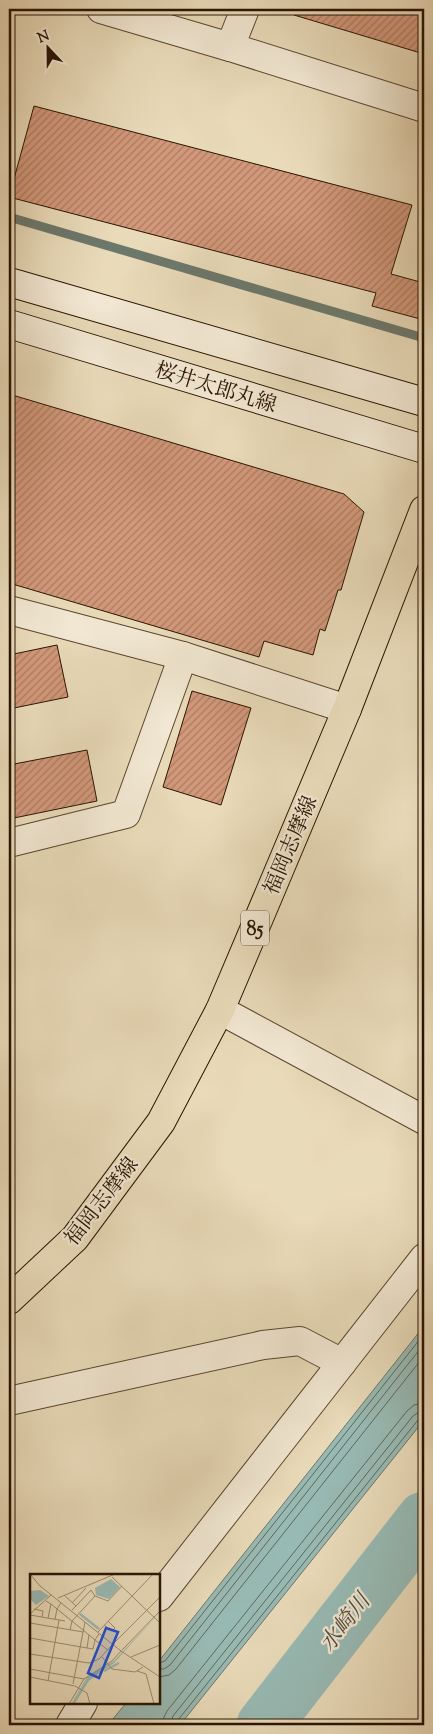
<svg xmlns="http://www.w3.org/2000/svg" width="433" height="1734" font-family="'Sorts Mill Goudy','Noto Serif JP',serif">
<defs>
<pattern id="building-hatch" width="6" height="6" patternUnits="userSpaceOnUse" patternTransform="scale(1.25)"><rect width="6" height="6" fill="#d2987a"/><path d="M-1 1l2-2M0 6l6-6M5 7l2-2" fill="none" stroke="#ab7b62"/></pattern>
</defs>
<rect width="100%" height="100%" fill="#e9dab9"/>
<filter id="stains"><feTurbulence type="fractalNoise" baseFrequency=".004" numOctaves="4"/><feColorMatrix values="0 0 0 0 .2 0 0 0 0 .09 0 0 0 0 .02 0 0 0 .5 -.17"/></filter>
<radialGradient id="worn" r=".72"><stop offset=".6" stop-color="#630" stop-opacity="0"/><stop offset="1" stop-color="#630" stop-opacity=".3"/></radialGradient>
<!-- water -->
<polygon fill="#98bab4" stroke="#6c786c" points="424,1326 424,1420 180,1725 108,1725 126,1703 159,1703 159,1661"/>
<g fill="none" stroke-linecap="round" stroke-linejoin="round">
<!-- shore -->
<g stroke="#61675a" stroke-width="1">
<polyline points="159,1663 165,1661 424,1334"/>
<polyline points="159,1669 164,1669 170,1665 424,1344"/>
<polyline points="159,1677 169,1675 176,1669 424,1356"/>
<polyline points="163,1725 164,1717 167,1711 407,1411 414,1405 424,1403"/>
<polyline points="170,1725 173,1716 413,1416 419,1412 424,1411"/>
<polyline points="176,1725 178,1720 418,1420 424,1417"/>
</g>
<!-- stream -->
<polyline stroke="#6c786c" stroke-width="9" points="9,217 424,338"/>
<!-- river -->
<polyline stroke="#98bab4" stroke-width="55" points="264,1725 424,1519"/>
</g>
<!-- building -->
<g fill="url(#building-hatch)" stroke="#2a1401">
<polygon points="295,9 424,9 424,54 294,15"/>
<polygon points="34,106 412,205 391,274 424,283 424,320 372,306 376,293 9,197"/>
<polygon points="9,394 344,494 364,512 341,590 338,590 325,631 320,629 313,655 264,641 259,657 9,583"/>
<polygon points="57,645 68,697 9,709 9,655"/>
<polygon points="192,691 251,708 221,805 163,787"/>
<polygon points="87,750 97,801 9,819 9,765"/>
</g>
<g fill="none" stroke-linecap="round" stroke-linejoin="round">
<defs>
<g id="street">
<polyline points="101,9 230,47 245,9"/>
<polyline points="230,47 424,108"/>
<polyline points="9,610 183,656 347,709"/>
<polyline points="9,843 126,814 183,656"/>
<polyline points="220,1010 424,1120"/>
<polyline points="9,1401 263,1345 300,1341 342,1363"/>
<polyline points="159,1597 424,1258"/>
<polyline points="70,1725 83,1703"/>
</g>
<g id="secondary">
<polyline points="9,282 424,402"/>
<polyline points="9,324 424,449"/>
</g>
<polyline id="primary" points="9,1300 75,1238 161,1122 220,1010 270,892 347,709 424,510"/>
</defs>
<!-- street casing -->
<use href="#street" stroke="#5a462f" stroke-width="30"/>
<!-- secondary casing -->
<use href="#secondary" stroke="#2a1401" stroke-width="30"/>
<!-- primary casing -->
<use href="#primary" stroke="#2a1401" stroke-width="30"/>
<!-- street -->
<use href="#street" stroke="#f1e7d2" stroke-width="28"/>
<!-- secondary -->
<use href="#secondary" stroke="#f1e7d2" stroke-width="28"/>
<!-- primary -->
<use href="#primary" stroke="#e9dab9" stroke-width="28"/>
</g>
<g text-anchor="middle" stroke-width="4.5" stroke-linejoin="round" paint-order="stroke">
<!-- shield labels -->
<rect fill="#f1e7d2" stroke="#665340" stroke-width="1" x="241" y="910.5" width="28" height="35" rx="4"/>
<g font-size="20" font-weight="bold" fill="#2a1401">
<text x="255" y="935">85</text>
</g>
<!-- street labels -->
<g font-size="21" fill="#2a1401" stroke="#f1e7d2">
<text transform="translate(216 387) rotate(17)" y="7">桜井太郎丸線</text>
<text transform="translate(290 845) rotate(-67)" y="7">福岡志摩線</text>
<text transform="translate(101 1201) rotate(-52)" y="7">福岡志摩線</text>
</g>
<!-- water labels -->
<g font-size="22" font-style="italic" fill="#504e40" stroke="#f1e7d2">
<text transform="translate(344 1622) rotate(-52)" y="8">水崎川</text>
</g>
</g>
<!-- overview -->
<g transform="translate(30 1574)">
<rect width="130" height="130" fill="#e9dab9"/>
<path d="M81,5l9,8 -11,12 -13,-4 -1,-7zM10,16l9,6 -13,9 -6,-6v-8zM130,38l-47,52 -26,15 -16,25 16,-27 27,-16z" fill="#98bab4"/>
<path fill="none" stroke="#98bab4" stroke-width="2.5" d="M50,40l19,15M74,97l15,-8M43,130l15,-24 16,-12"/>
<path fill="none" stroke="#9d8b6f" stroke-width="1" d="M0,0l10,12 81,65 39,26M82,3l48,46M34,21l12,11 -4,4M65,22l13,5 14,-15M28,24l57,-24M16,27l5,3 -3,14M42,29l14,-15M21,30l6,5 4,-6M4,35l9,2 -1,6M0,40l21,-19M0,41l35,6M25,45l2,-10 26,21 12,10 -2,9 -6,-1 2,-13M0,49l53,9M74,51l8,6 3,-3 -7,-7M40,56l2,-9 23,-25 -4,-6 -15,16M68,58l55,-58M69,60l-4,6 13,10M0,64l57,10M84,69l46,-46M92,76l38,-39M0,80l59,9 10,-4 15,-16M72,83l10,12 23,3 8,-5M101,83l29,-12M0,95l54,10M107,97l9,3 8,30M0,103l45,9 12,7 3,11M18,107l11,-61M43,110l12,-62M39,130l15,-25 28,-18 9,-10"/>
<path fill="#1d4ed8" fill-opacity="0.15" stroke="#1d4ed8" stroke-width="2.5" d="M76,54l12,4 -19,46 -11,-5z"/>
<rect width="130" height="130" fill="none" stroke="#2a1401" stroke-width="2.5"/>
</g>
<!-- margin -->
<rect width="433" height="1734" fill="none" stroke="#e9dab9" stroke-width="30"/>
<rect x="10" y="10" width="413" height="1714" fill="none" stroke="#2a1401" stroke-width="2.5"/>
<rect x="15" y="15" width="403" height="1704" fill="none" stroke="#2a1401"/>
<!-- north arrow -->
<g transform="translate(48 48) rotate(338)" stroke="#f1e7d2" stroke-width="4" paint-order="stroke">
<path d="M0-4L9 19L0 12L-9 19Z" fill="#2a1401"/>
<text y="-8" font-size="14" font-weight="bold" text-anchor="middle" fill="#2a1401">N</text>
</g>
<rect width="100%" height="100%" filter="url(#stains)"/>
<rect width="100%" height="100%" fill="url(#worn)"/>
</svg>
